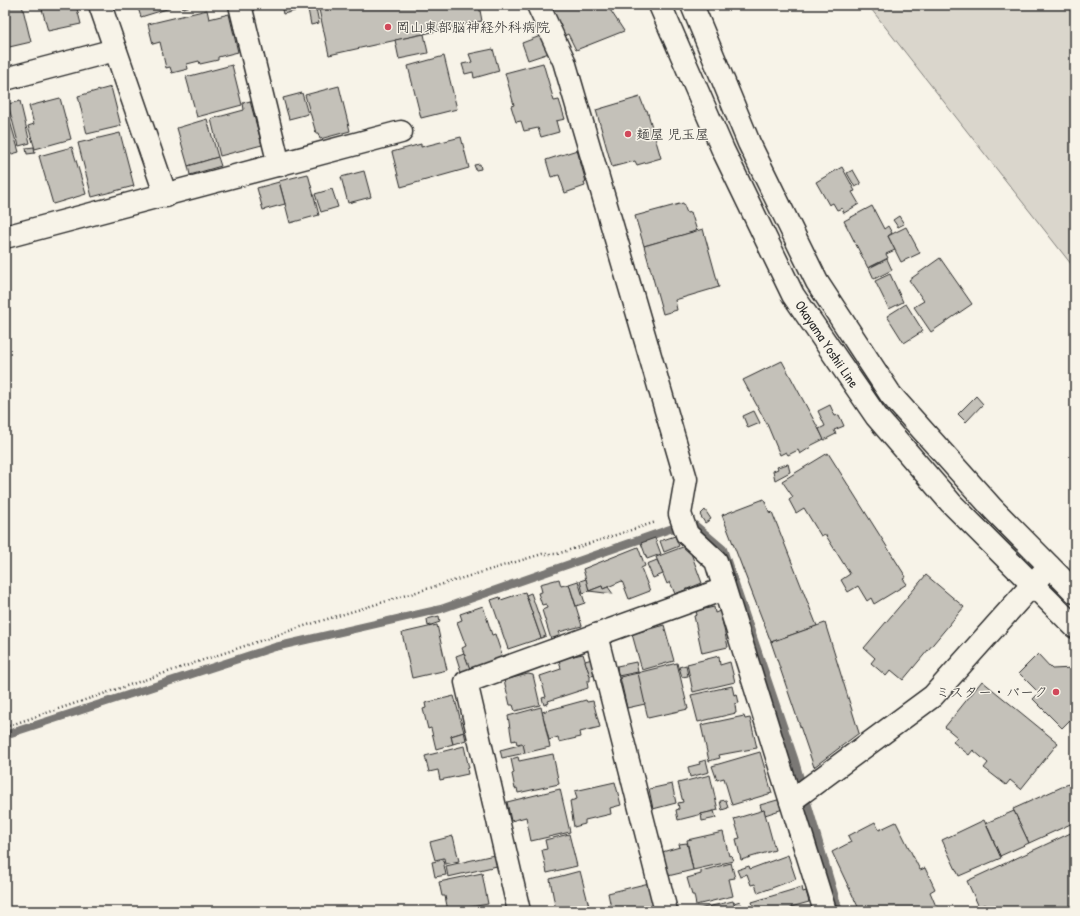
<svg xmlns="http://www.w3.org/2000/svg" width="1080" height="916" font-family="'Patrick Hand','Klee One',sans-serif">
<rect width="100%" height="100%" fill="#f7f3e8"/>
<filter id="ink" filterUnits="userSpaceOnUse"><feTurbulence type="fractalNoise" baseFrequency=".025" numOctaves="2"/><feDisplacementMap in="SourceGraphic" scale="8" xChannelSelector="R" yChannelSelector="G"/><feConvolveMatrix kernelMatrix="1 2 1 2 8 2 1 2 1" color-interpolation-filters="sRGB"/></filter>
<g filter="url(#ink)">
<!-- green -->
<polygon fill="#dad6cc" stroke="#82807c" points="868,5 1075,5 1075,269"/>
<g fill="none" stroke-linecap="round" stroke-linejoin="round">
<!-- stream -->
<polyline stroke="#7a7874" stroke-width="8" points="5,735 275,647 441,609 670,529 695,525 723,549 794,758 839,911"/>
</g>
<!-- building -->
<g fill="#c4c1b9" stroke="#2b2b2b">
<polygon points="5,5 22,5 31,42 5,48"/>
<polygon points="44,5 76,5 81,24 48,31 42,9 45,8"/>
<polygon points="137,5 169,5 170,8 141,17"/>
<polygon points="182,5 195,5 183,8"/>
<polygon points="281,5 294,5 295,11 283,14"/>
<polygon points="318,5 479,5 482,21 329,55"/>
<polygon points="555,5 607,5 624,31 576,50 568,34 564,36 552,7"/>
<polygon points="316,8 319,23 311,25 308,9"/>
<polygon points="207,10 209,19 229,14 238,52 218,57 218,60 200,64 199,61 187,64 188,69 172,73 170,67 166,68 160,42 153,44 148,24"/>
<polygon points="424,34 428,53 399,59 395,40"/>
<polygon points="543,35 549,53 528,60 522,43"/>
<polygon points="493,49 499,71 474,78 473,72 465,74 462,64 472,62 469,54"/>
<polygon points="444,56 457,109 421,118 408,66"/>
<polygon points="543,63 554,101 559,100 565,119 556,121 559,132 541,137 538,128 524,131 521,121 516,122 511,106 514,105 505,73"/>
<polygon points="232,65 242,105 197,117 186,77"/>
<polygon points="339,86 350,131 320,139 318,133 316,133 305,95"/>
<polygon points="111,87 121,126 87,134 78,96"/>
<polygon points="302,93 308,114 289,119 283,98"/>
<polygon points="640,97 645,110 647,110 661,158 637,165 635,161 612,167 596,110"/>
<polygon points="60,98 71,139 35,149 28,126 34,124 29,106"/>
<polygon points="20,101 30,143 19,146 8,104"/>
<polygon points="250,101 262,145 220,156 211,119 244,110 243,103"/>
<polygon points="5,104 19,152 5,156"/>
<polygon points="207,119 218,157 188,166 177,128"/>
<polygon points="120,133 134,186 92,197 78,143"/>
<polygon points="461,137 469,168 401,187 392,152 421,144 421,147"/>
<polygon points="34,147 35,153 27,154 26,148"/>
<polygon points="72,147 86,194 53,204 39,156"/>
<polygon points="577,150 586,182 584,182 585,186 565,193 559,175 551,177 546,160"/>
<polygon points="218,157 221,166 190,175 188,166"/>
<polygon points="480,164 481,169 476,170 474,165"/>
<polygon points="842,167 855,191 852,192 859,204 844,213 842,208 837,210 833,203 829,205 816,182"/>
<polygon points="853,170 861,184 855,187 847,173"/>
<polygon points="364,171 371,197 348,203 341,177"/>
<polygon points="308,174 319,215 290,223 279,181"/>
<polygon points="279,182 285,204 263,210 257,188"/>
<polygon points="332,189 338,207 321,212 315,194"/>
<polygon points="683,203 687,213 691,212 697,231 644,246 635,216"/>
<polygon points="872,206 884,229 888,226 892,233 888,236 895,250 886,254 888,258 868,268 844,221"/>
<polygon points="899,216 904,224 898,227 893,220"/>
<polygon points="906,227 920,253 901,262 888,236"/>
<polygon points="703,229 719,287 675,300 677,310 663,314 644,246"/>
<polygon points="940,258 972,304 931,332 914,307 924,301 909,280"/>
<polygon points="887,259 892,270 874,279 869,268"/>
<polygon points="890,274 903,302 889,309 875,281"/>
<polygon points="906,304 923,331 904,343 887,316"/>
<polygon points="782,361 824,439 810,446 811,447 800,454 798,450 788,455 786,452 780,455 767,424 743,380"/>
<polygon points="976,396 983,404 966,422 958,414"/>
<polygon points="830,405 835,416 839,415 844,426 834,430 836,434 824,440 819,429 825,426 818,411"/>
<polygon points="754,411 760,423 748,428 743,416"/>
<polygon points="828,453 906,577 903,579 907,584 874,604 871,598 867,601 858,586 848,592 841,580 850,574 825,534 821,536 804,508 796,513 789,500 793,497 782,481"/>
<polygon points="788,464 790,472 775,480 773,471 778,469 777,467"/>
<polygon points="764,499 770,514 772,512 817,626 771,642 722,515"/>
<polygon points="705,510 711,519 705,523 700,515"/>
<polygon points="675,536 679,546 664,552 660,541"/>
<polygon points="655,538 661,554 647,559 641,543"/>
<polygon points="688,545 702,583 675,594 670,582 667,584 656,557"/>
<polygon points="638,547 645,566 641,568 650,591 629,599 622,581 603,589 602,586 589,591 583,569"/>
<polygon points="657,560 663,574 653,578 647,564"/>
<polygon points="926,575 964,607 903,680 891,670 886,676 871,663 875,658 864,648"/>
<polygon points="559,579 561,586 569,584 582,626 559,632 561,636 551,639 542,610 547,608 546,604 542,605 538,593 542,592 540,584"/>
<polygon points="586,579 589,591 583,593 580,581"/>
<polygon points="578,581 585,603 576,606 569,584"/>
<polygon points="602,586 603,589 608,587 613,594 589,591"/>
<polygon points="525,592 541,638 508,649 491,600 500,597 501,600"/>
<polygon points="531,593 546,636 541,638 526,595"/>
<polygon points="483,606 492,635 495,634 503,658 470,670 462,648 466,646 457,622 462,620 460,614"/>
<polygon points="714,607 715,613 720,611 728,647 702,653 694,616 697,615 696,611"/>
<polygon points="439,616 440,622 428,626 427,619"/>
<polygon points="825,623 859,733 814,767 771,642"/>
<polygon points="437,625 447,670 412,678 402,633"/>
<polygon points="664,625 674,661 642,670 632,634"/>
<polygon points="464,653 470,669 461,672 456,656"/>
<polygon points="583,654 590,676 590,681 587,681 588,688 548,701 549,703 544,705 542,698 546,697 540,676 561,669 559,659"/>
<polygon points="1038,654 1052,669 1074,668 1073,690 1075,688 1075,715 1062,728 1033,699 1039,693 1019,673"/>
<polygon points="719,656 720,665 730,662 735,682 693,692 687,664"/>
<polygon points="592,659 597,675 590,676 585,661"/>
<polygon points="636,662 638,672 618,676 617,666"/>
<polygon points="677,663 688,709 648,718 637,673"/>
<polygon points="686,665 688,676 682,677 679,667"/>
<polygon points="638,673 645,704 627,708 620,677"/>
<polygon points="528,674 533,675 540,705 515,711 513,705 510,705 504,680"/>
<polygon points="982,681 1058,743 1021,789 1010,780 1006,785 984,768 988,763 973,750 969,755 953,742 957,737 945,727"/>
<polygon points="732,686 734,695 737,694 739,703 735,704 736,713 698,722 691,695"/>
<polygon points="454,696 464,732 451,736 453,744 436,749 431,728 428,729 423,709 426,708 425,703"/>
<polygon points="586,700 587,702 593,701 600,727 580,732 581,737 559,742 558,737 549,740 542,712"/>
<polygon points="541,707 550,747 525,753 522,743 517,744 516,740 512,741 508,716"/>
<polygon points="744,716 745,719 750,718 757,748 719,755 720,758 709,761 701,725"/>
<polygon points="464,732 466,740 453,744 451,736"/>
<polygon points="523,744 525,753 502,758 500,750"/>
<polygon points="464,746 469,768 467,769 468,774 440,780 438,770 429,772 425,756"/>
<polygon points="760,752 772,793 732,805 724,778 717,780 712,766"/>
<polygon points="553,754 559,784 518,793 517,788 515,789 512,774 514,773 511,759 518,757 519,761"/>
<polygon points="706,760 709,772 690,777 688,767 700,764 699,762"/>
<polygon points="710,775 718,810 678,820 676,810 679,809 678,803 683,802 678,783"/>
<polygon points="1075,781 1075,822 1029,843 1013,809"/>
<polygon points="615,782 621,805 610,808 611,814 585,820 585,824 574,827 570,801 577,799 575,791"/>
<polygon points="672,784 676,803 653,809 649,789"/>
<polygon points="560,789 570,832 531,841 526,817 511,821 507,802"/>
<polygon points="781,799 783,809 765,815 764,810 762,811 760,805"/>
<polygon points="726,800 728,808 722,810 720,801"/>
<polygon points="764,810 775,850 741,860 736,839 740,838 734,819"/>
<polygon points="714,811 716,818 702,821 701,814"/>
<polygon points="1014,811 1029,843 1000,856 986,823"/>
<polygon points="984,820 1001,858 959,876 942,840"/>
<polygon points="875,822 879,830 896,822 920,870 925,868 935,889 930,892 938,911 860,911 832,852 851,842 848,836"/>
<polygon points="1075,831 1075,910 988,911 985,904 979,907 967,881"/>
<polygon points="723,832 729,856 731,855 733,861 693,870 687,840"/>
<polygon points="569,834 577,866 547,873 542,850 547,849 545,840"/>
<polygon points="453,836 459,861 445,864 444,858 435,860 430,842"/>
<polygon points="687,843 693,870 668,876 662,852 680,847 679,844"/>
<polygon points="494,855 497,866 448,877 446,866"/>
<polygon points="788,855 796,879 758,893 755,884 751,885 747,874 740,877 737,870 749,866 750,869"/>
<polygon points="443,860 446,875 435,877 432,862"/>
<polygon points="731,863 735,878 729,879 733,896 696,905 694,895 692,895 687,878 701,874 701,871"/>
<polygon points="580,871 590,910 556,911 550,879"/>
<polygon points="482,873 488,904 448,911 445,896 442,896 439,882"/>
<polygon points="649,883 656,911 617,911 616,907 611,908 608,893"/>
<polygon points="802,887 803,892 806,891 809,902 791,907 792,911 755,911 752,902"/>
<polygon points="733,901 736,911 690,911"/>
<polygon points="740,901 743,911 736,911 734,903"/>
<polygon points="498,908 499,911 484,911"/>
</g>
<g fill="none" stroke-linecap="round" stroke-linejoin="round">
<defs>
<g id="minor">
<polyline points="100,5 166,196"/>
<polyline points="240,5 279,165"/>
<polyline points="538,5 564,61 686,479 680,514 687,534 716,561 825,911"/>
<polyline points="5,79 115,50"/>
<polyline points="5,237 401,132"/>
<polyline points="596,635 666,911"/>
<polyline points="791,801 933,696 1049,566"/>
<polyline points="519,911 466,682 724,589"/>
</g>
<g id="major">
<polyline points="660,5 723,150 793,295 876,416 951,503 1075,627"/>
<polyline points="692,5 749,143 817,282 891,395 993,509 1075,592"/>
</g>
</defs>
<!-- minor casing -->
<use href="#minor" stroke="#2b2b2b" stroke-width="25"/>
<!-- major casing -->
<use href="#major" stroke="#2b2b2b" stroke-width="25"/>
<!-- path -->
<polyline stroke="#2b2b2b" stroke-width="2.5" stroke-dasharray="1 3" stroke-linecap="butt" points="5,727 301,627 542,554 557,554 656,522"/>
<!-- minor -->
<use href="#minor" stroke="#f7f3e8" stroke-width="22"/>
<!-- major -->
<use href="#major" stroke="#f7f3e8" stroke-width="22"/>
</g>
</g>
<!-- markers -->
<g fill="#d1495b" stroke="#f7f3e8" stroke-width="1.5">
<circle cx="388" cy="27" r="4"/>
<circle cx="628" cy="134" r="4"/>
<circle cx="1056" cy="692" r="4"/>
</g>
<g text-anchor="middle" stroke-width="3" stroke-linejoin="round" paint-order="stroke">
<!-- poi labels -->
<g font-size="14" fill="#2b2b2b" stroke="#f7f3e8" text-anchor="start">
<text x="396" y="32">岡山東部脳神経外科病院</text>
<text x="636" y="139">麺屋 児玉屋</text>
<text x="1048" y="697" text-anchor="end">ミスター・バーク</text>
</g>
<!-- street labels -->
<g font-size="14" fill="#2b2b2b" stroke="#f7f3e8">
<text transform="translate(827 344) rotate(56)" y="5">Okayama Yoshii Line</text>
</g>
</g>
<!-- margin -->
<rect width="1080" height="916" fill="none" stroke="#f7f3e8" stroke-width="20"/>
<rect x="10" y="10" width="1060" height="896" fill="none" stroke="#2b2b2b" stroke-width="1.5" filter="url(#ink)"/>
</svg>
